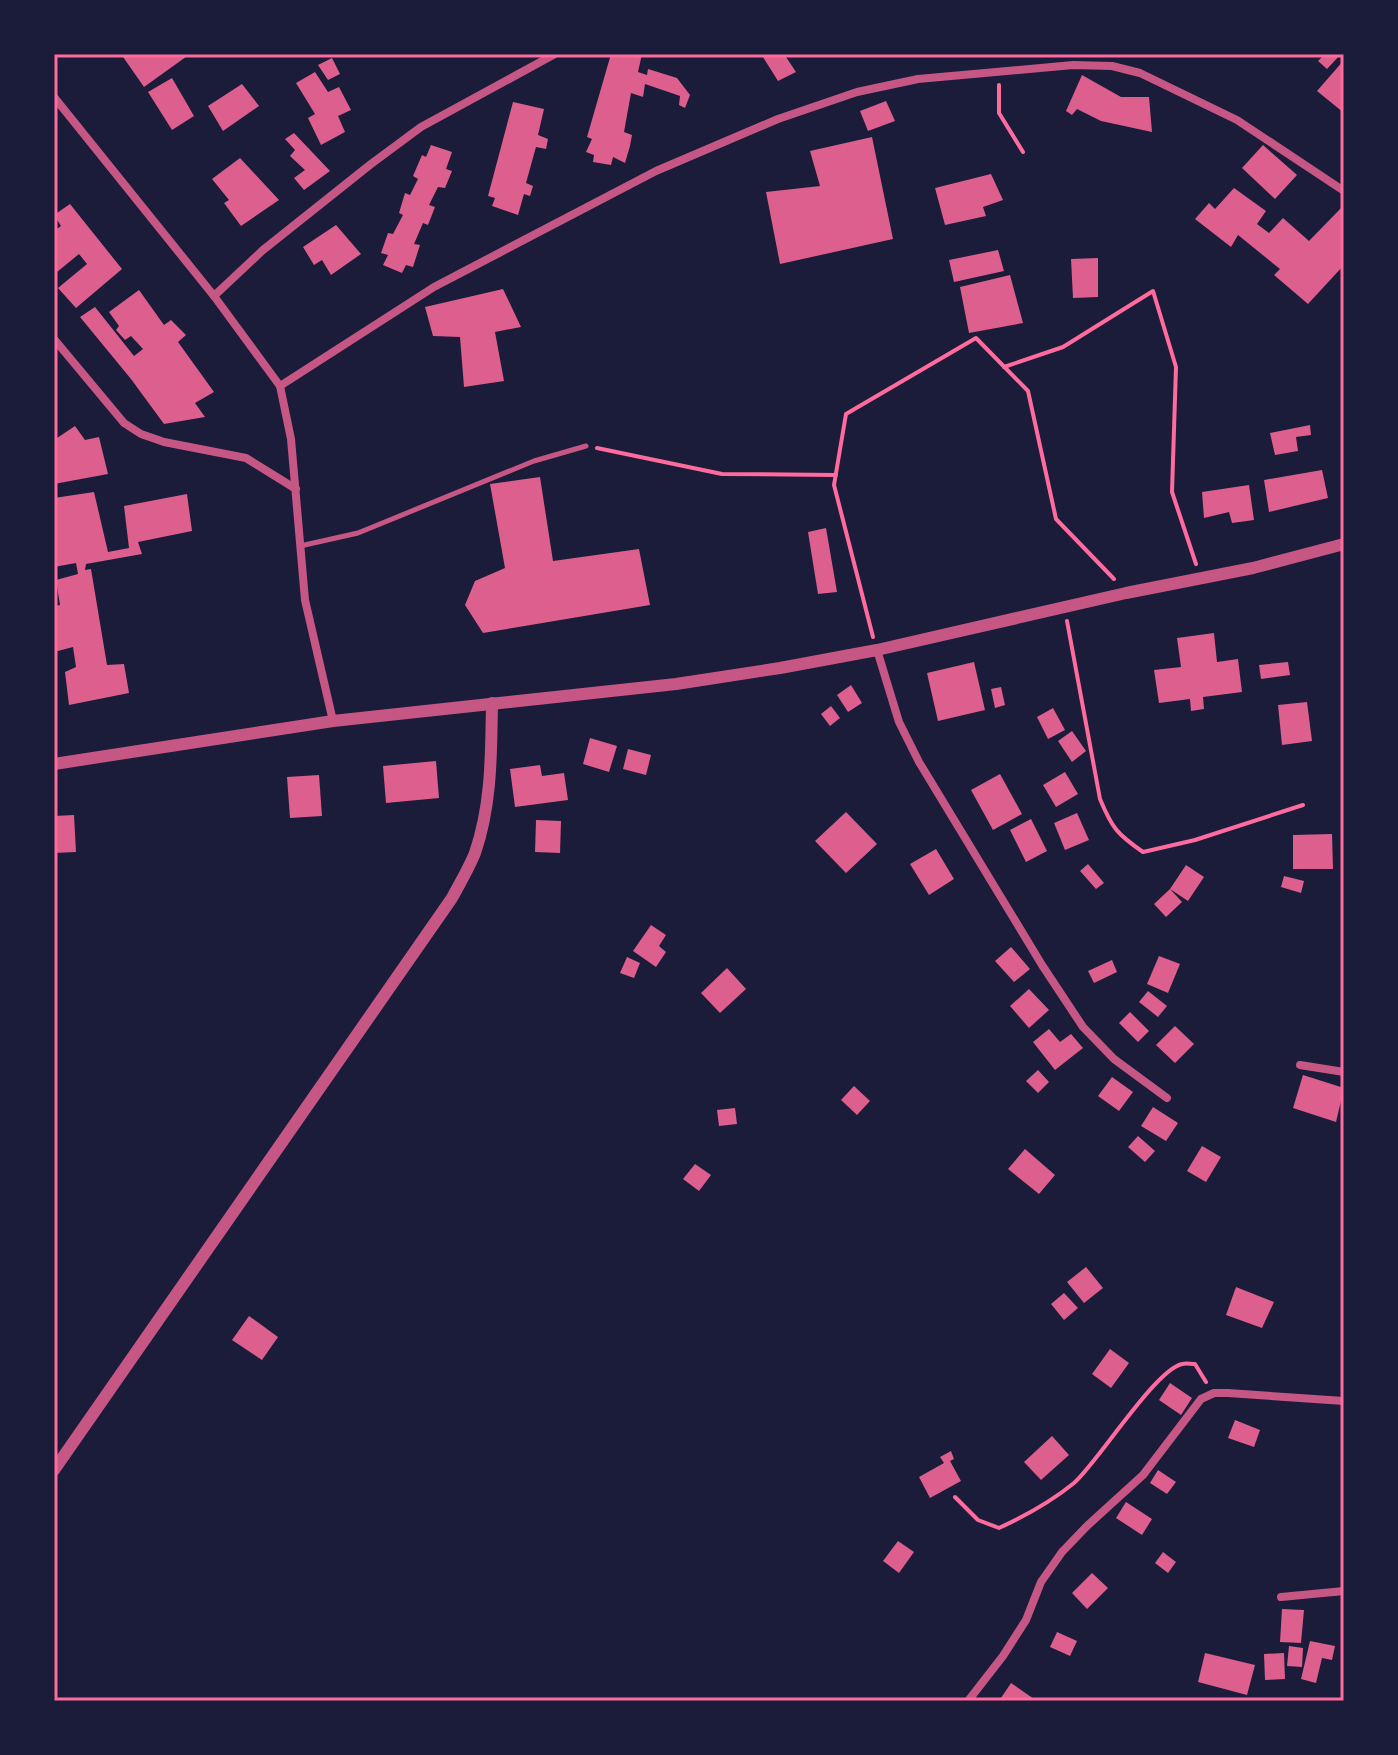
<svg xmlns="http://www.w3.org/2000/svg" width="1398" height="1755" font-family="Overpass,sans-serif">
<rect width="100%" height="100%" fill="#1b1b3a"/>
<!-- building -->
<g fill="#dd5f8e">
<polygon points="121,54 190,54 144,87"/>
<polygon points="611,54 642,54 638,72 647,75 648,69 677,78 690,95 685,108 679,105 680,96 645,84 643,97 631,93 624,132 632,135 630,146 625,163 613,157 611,165 593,162 594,155 586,152 592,139 587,137"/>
<polygon points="761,54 784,54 796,72 778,81"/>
<polygon points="1325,54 1341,54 1327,69 1318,61"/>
<polygon points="332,58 340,74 328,80 318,65"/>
<polygon points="1344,60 1344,113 1317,91"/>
<polygon points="315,72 328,92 339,87 351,110 338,116 345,132 321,145 308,118 315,114 296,83"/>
<polygon points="1082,75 1121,97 1149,97 1152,132 1101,121 1077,109 1072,115 1066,111"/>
<polygon points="172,78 194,116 172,130 148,92"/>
<polygon points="242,84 259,106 223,131 208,106"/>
<polygon points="886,101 895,121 868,131 860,111"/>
<polygon points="513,102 544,109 538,135 548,139 546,149 536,147 526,183 533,186 530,196 524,194 518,215 492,206 495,198 488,196"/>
<polygon points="294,133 330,171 304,190 294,178 305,170 290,156 295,150 285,139"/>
<polygon points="872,137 893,239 780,264 766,192 820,186 810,151"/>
<polygon points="431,145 452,152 446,169 452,171 445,188 438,187 429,205 435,207 428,225 423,223 414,244 420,245 413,267 406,265 402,273 383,265 388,255 381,253 388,233 393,234 403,215 399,213 405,193 410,195 418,179 413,176 422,155 426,157"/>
<polygon points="1263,145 1297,175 1275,199 1242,168"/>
<polygon points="240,158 279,200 241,226 224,203 229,200 212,179"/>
<polygon points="991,174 1003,200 983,207 986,216 945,225 935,188"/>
<polygon points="1234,188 1266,211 1257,224 1269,233 1283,218 1309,241 1344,205 1344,265 1308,304 1274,275 1280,269 1238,235 1231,247 1195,219 1209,203 1215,209"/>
<polygon points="70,204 122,269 76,308 58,288 87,264 79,254 57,272 54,269 54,231 61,226 54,215"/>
<polygon points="336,225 361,254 331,275 322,260 314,265 303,247"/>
<polygon points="998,250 1004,271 954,282 949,260"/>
<polygon points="1098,258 1098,297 1073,298 1071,259"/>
<polygon points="1010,275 1023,323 969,333 960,287"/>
<polygon points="503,289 521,327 495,332 504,381 464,387 460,337 433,336 425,307"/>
<polygon points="139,290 164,325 171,320 186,335 178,342 214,392 195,403 205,417 164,424 131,379 80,317 95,307 134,356 143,349 131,336 125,340 116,330 119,326 109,312"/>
<polygon points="1310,425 1311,435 1296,437 1298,451 1275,455 1270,433"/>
<polygon points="75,426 85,440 99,437 108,474 54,484 54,440"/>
<polygon points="1322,470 1328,498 1269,512 1264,480"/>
<polygon points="540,477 553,561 639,549 650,605 483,633 465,605 475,581 505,568 490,484"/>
<polygon points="1249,485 1254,520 1232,523 1229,512 1204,518 1202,492"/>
<polygon points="94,492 108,552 129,548 124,506 187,494 192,531 138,542 142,554 86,564 85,570 91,569 107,665 124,664 129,693 69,705 65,672 76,667 73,647 54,652 54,606 60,605 56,580 78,574 76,563 54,567 54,498"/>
<polygon points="826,528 837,592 818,594 808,532"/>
<polygon points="1214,633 1217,662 1238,659 1242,692 1203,697 1204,709 1191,711 1190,699 1159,703 1154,670 1181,667 1177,638"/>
<polygon points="974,662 985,710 938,721 927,673"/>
<polygon points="1288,662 1290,675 1261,679 1259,665"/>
<polygon points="851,685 862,703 848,712 837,695"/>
<polygon points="1001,687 1005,705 995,708 991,689"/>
<polygon points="1307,702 1312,741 1282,745 1278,705"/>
<polygon points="831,706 840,718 830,726 821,714"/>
<polygon points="1053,708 1065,730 1048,739 1037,717"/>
<polygon points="1072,731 1086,751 1072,762 1058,741"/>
<polygon points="590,738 617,746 609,772 583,764"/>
<polygon points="628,749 651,755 646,775 623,769"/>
<polygon points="436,761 439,798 386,803 383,766"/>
<polygon points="540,765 542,776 564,773 568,800 515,807 510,769"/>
<polygon points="1065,772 1078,794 1056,807 1043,785"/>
<polygon points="1000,774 1022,814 993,830 971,790"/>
<polygon points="319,775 322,816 290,818 287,777"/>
<polygon points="846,812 877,844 846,873 815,841"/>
<polygon points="1077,813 1089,840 1065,850 1054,823"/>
<polygon points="74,815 76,852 54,853 54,816"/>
<polygon points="1031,819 1047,851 1026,862 1010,830"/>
<polygon points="536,820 561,821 560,853 535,852"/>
<polygon points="1332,834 1333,869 1293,869 1293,835"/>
<polygon points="936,849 954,879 929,895 910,864"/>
<polygon points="1088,864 1104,883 1096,889 1080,871"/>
<polygon points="1186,865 1204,877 1188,901 1170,889 1182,902 1166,917 1154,904 1170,889"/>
<polygon points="1284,876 1304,881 1301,893 1281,887"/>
<polygon points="651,925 666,935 659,946 666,952 656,967 633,951"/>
<polygon points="1011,947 1030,969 1014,982 995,961"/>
<polygon points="1159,956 1180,964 1168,993 1147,984"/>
<polygon points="627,957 640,963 634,978 620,973"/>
<polygon points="1112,960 1117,972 1094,983 1088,971"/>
<polygon points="727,968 746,989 720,1013 701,993"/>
<polygon points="1029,989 1049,1010 1029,1028 1010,1006"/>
<polygon points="1148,991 1167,1006 1158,1017 1139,1002"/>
<polygon points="1130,1012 1149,1031 1138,1042 1119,1023"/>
<polygon points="1175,1026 1194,1044 1175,1063 1156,1045"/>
<polygon points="1049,1029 1060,1042 1071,1034 1083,1048 1055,1070 1033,1042"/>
<polygon points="1038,1070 1049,1082 1038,1093 1026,1081"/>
<polygon points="1303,1075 1344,1088 1336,1122 1293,1108"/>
<polygon points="1112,1077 1133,1092 1119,1111 1098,1096"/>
<polygon points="854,1086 870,1101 857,1115 841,1100"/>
<polygon points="1153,1107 1178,1123 1166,1141 1141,1126"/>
<polygon points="735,1108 737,1124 719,1126 717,1110"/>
<polygon points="1138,1136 1155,1151 1145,1162 1128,1147"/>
<polygon points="1202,1146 1221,1157 1206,1182 1187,1171"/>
<polygon points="1025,1149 1055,1175 1039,1194 1008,1169"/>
<polygon points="695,1164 711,1175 699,1191 683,1179"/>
<polygon points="1086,1267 1103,1288 1084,1303 1067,1282"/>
<polygon points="1236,1287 1274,1302 1262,1328 1226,1315"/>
<polygon points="1064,1293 1078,1308 1064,1320 1051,1304"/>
<polygon points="249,1316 278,1337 262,1360 232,1340"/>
<polygon points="1110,1349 1129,1363 1111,1388 1092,1374"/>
<polygon points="1170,1383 1192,1398 1181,1415 1159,1400"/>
<polygon points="1235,1420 1260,1430 1254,1447 1228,1438"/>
<polygon points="1052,1436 1069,1455 1041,1480 1024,1462"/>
<polygon points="951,1451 954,1459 950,1461 961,1481 930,1498 919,1477 944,1463 940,1457"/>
<polygon points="1158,1470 1176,1482 1167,1494 1150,1483"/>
<polygon points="1126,1502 1152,1519 1142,1535 1116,1518"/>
<polygon points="898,1541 914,1552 899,1573 883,1561"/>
<polygon points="1163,1552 1176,1562 1168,1573 1155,1563"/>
<polygon points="1092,1573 1108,1588 1087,1609 1072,1593"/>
<polygon points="1282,1609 1304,1610 1301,1643 1280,1642"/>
<polygon points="1057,1632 1077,1641 1070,1656 1050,1647"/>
<polygon points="1310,1641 1335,1646 1332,1660 1322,1658 1316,1683 1301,1679"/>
<polygon points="1289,1646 1303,1648 1302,1667 1287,1666"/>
<polygon points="1205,1653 1255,1665 1247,1695 1198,1682"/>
<polygon points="1284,1653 1285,1679 1265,1680 1264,1654"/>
<polygon points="1011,1683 1037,1701 999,1701"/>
</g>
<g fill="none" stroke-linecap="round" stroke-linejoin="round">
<!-- path -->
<g stroke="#ff6b9d" stroke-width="4">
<polyline points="999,85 999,113 1023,152"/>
<polyline points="1004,367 1063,347 1153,291 1176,367 1172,492 1196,564"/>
<polyline points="597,448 722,474 836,475"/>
<path d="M1067,621l33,178c12,29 17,35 43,53l52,-12 108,-35"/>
<polyline points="873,637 834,485 846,414 976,338 1028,391 1056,519 1114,579"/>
<path d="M955,1497l23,23 21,8c26,-12 53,-27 75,-45 24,-21 81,-113 108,-119 4,-1 9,0 13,0l11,18"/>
</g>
<!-- service -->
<polyline stroke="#c65784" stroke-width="5" points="300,546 358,533 534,461 586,446"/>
<!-- minor -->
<g stroke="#c65784" stroke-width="8">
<polyline points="54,97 214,296 280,386 291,439 305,600 333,721"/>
<polyline points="214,296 263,250 371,164 421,127 555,54"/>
<polyline points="54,339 124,423 141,434 164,442 246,458 296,489"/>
<polyline points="280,386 434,287 656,171 778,119 857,92 918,79 1073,65 1112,66 1140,73 1237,120 1344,191"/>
<polyline points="877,650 899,722 919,762 1042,965 1083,1027 1114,1059 1167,1098"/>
<polyline points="1300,1065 1344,1072"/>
<polyline points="1281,1597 1344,1591"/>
<polyline points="968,1701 1003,1656 1026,1620 1041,1582 1062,1552 1087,1526 1143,1475 1201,1399 1214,1393 1228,1393 1344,1401"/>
</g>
<!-- tertiary -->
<g stroke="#c65784" stroke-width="12">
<polyline points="54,764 333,721 676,684 780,668 877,650 1126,593 1253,568 1344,544"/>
<path d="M54,1470l398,-572c8,-15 17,-30 23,-45 17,-49 16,-100 17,-150"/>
</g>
</g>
<!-- border -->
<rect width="1398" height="1755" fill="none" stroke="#1b1b3a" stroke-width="112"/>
<rect x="56" y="56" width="1286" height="1643" fill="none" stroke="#ff6b9d" stroke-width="3"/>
</svg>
